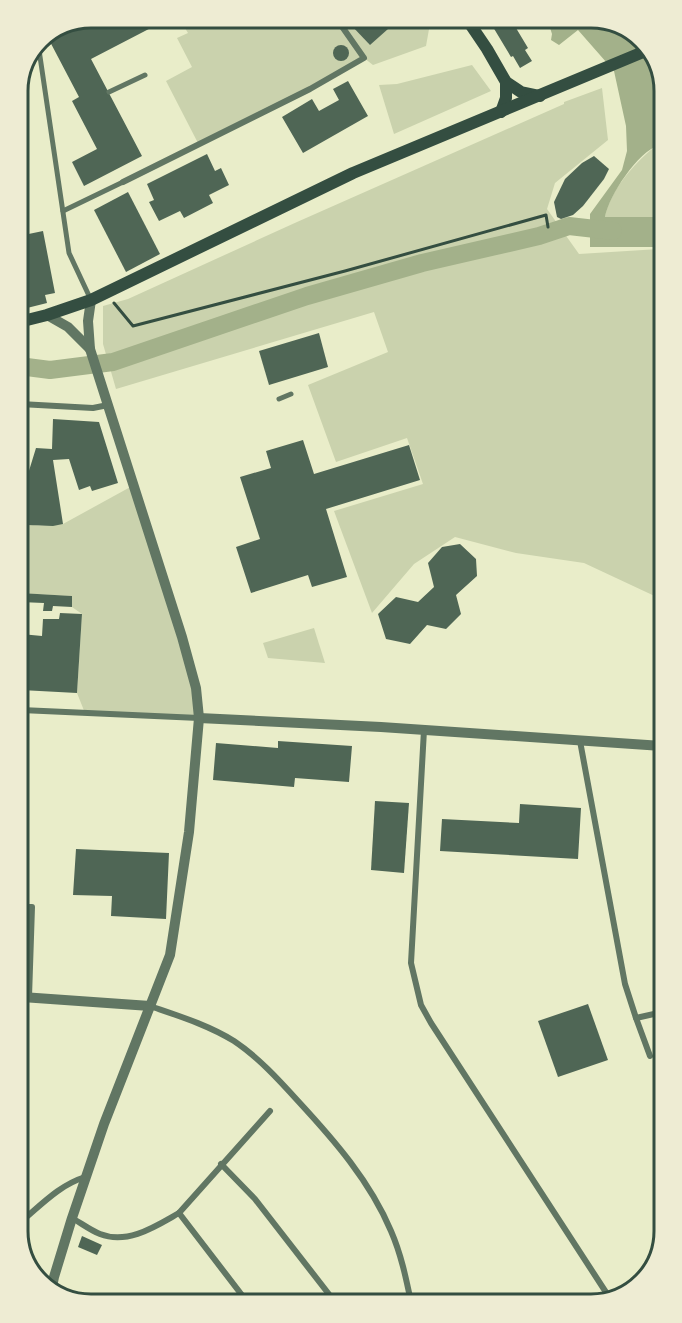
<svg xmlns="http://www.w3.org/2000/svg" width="682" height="1323" font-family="Mulish,sans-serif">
<rect width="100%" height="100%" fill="#e9edc9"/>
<!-- green -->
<g fill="#cad2ad">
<polygon points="179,18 431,18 426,46 373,65 364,58 199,145 166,81 192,67 177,38 188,33"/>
<polygon points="472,65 491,91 394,134 379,85 397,84"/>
<polygon points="602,88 608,140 555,183 547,209 579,254 659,249 661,599 584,563 516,553 455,537 414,564 372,613 334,511 423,484 407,438 336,462 308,385 388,352 374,312 116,389 103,344 103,306 128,299 297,222 564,104 564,102"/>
<path d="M658,144l1,73h-54c4,-26 32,-57 53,-73z"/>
<polygon points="134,485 182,637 199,718 85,713 77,693 82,614 72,607 72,596 20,593 20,523 39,526 63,524"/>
<polygon points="314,628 325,663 268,658 263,643"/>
</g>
<!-- water -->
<path fill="#a3b18a" d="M547,18h49l39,15 24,30v82c-21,7 -50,50 -54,72h54v30h-69v-33l32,-44 5,-19 -1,-25 -12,-55 -36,-41 -19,15 -8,-5 1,-6z"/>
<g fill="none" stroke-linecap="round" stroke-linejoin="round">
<!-- canal -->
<polyline stroke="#a3b18a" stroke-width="18" points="19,366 50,370 113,362 307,296 422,263 539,236 569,226 613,231"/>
</g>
<!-- building -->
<g fill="#4f6655">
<polygon points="91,18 170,18 91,59 142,156 84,186 72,162 97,149 72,101 79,97 47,36"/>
<polygon points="357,18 377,18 388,29 370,45 350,24"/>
<polygon points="507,18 510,18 528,48 525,50 532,61 520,68 513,56 511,57 493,27"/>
<circle cx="341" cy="53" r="8"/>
<polygon points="348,81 368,116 303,153 282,117 312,99 319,111 339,100 333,89"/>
<polygon points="207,154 215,171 221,168 229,185 209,195 213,203 184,218 180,211 159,221 149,202 154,200 147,184"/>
<polygon points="594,156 609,169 604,179 583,206 573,215 561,219 557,217 554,202 565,179 582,163"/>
<polygon points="128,192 160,254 126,272 94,210"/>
<polygon points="43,231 55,293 45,295 47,303 19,310 19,236"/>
<polygon points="319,333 328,367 269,385 259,351"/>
<polygon points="20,417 27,417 25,439 20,439"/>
<polygon points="53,419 99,422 118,483 92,491 90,486 79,490 69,459 53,460 63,524 53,526 27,525 20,523 20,500 36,448 52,449"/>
<polygon points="303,440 314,474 409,445 420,480 326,509 347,577 312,587 308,575 251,593 236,547 260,539 240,477 271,468 266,451"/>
<polygon points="460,544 476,559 477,576 456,595 461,614 446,629 427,625 410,644 386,639 378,614 396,597 418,602 434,587 428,563 442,547"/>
<polygon points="20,593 72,596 72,607 53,606 52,611 43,611 44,603 20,602"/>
<polygon points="60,613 82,614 77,693 21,690 21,634 42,636 43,619 59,619"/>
<polygon points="278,741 352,746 349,782 295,778 294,787 213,780 216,743 278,748"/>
<polygon points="375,801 409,803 404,873 371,870"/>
<polygon points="520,804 581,808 578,859 440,851 442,819 519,823"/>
<polygon points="76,849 169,853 166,919 111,916 112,896 73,895"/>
<polygon points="588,1004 608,1060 558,1077 538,1021"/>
<polygon points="82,1236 102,1245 97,1255 78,1247"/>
</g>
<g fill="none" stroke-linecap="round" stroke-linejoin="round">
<!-- path -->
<polyline stroke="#344e41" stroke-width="3" points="114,303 133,326 345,271 546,215 548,227"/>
<!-- pedestrian -->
<g stroke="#617663" stroke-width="5">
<polyline points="38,43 69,253 91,300"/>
<polyline points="109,92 145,75"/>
<polyline points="63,211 123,182"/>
<polyline points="279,399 291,394"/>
</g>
<!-- minor -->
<g stroke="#617663" stroke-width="6">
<polyline points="123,182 310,89 364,58 336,18"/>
<polyline points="20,404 93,408 108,405"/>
<polyline points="21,710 199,718"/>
<polyline points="424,730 411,963 421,1005 431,1023 611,1300"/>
<polyline points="580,741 625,984 636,1018 663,1012"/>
<polyline points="22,907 32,907 29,997"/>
<path d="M150,1006c29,10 58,19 84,35 24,16 45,39 64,60 36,39 72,80 93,130 10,23 15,47 20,71"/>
<polyline points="636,1018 650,1056"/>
<polyline points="221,1164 255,1199 335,1302"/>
<polyline points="179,1213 248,1303"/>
<path d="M72,1218c9,5 18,12 28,16 28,11 56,-8 79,-21l91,-102"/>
<path d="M23,1220c20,-17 37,-35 62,-43"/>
</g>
<!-- tertiary -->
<g stroke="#617663" stroke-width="10">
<polyline points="47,315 68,327 90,349"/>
<polyline points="199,718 381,727 662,746"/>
<polyline points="22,997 150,1006"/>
<polyline points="51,1292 54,1277 72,1218 104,1124 170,955 189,832 199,718 196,688 182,637 90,349 88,321 91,300"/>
</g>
<!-- secondary -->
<g stroke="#344e41" stroke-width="12">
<polyline points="466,18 487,49 506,82 521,92 540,96"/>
<polyline points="501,112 506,98 506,82"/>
<polyline points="19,322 47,315 91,300 353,173 648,50"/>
</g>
</g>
<!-- crop -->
<path d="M0 0H682V1323H0ZM91 28H591A63 63 0 0 1 654 91V1231A63 63 0 0 1 591 1294H91A63 63 0 0 1 28 1231V91A63 63 0 0 1 91 28Z" fill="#eeecd3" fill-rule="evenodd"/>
<path fill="none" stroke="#344e41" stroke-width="3" d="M91 28H591A63 63 0 0 1 654 91V1231A63 63 0 0 1 591 1294H91A63 63 0 0 1 28 1231V91A63 63 0 0 1 91 28Z"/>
</svg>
